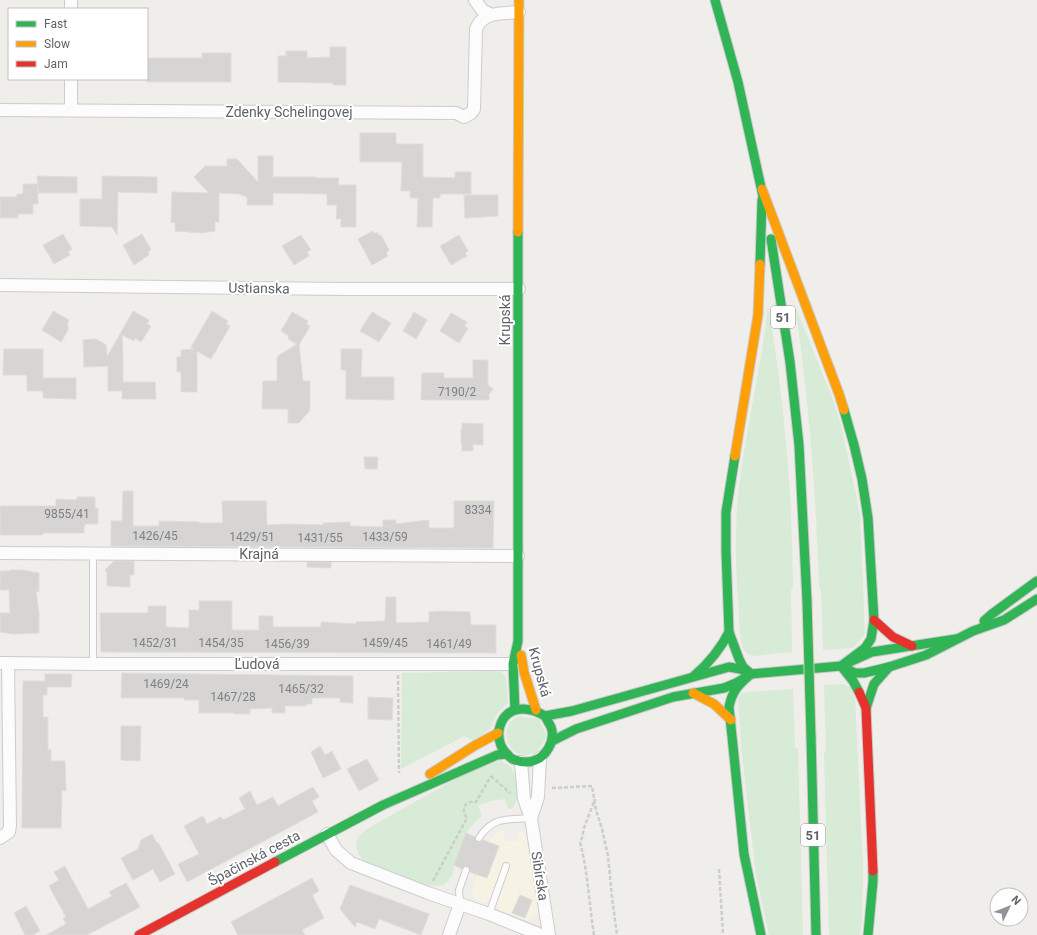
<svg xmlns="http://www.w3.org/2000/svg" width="1037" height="935" font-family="Roboto,sans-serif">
<rect width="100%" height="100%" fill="#efeeea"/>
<!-- commercial -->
<polygon fill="#f7f3e4" points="503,830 504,841 518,841 517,832 520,831 525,834 527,839 539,905 538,912 534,918 528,921 500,910 497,906 498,901 489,897 488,901 484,903 480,902 475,898 473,893 472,888 490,840 496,834"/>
<!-- green -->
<g fill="#d8ebd6">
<path d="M768,305c8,46 14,92 18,139 5,48 6,97 7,145l-2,1 1,62 -38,4c-4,-1 -8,-3 -10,-6 -4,-7 -5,-30 -5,-39 -4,-46 -5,-92 2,-139 8,-56 21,-111 27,-167z"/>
<path d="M795,306l37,91 10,32 18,85 5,120 -12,14 -30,2 -2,-61 -2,-1c-3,-94 -10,-189 -24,-282z"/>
<polygon points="494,671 501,672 506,678 508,702 497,714 490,729 474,741 464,736 401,769 402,673"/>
<polygon points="842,684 850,687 855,698 863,866 862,921 860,935 829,935 824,752 826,751 824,685"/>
<polygon points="793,689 795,748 798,748 803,935 769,935 756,875 742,755 738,698 742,693 748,692"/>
<path d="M519,716l20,3 8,18 -11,16c-4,0 -9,2 -13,2 -14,-2 -20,-20 -14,-31 3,-4 6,-6 10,-8z"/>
<path d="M500,760l11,7 4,9 3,21 -5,11 -5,1 -3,-10 -15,2 -12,5 4,10 -7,6 -9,11 -12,32 -1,9 -5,7 -5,4 -8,1 -11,-2 -61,-24c-12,-15 -7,-23 7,-33l102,-57z"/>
</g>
<!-- building -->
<g fill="#d6d5d3" stroke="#deddd9">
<polygon points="330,47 346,47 346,85 333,85 333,83 278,82 278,56 286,56 286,51 307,51 307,58 330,57"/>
<polygon points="202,53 231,53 231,82 147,82 147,58 202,58"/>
<polygon points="360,133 396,133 396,144 423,144 423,177 455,178 455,172 471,172 471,194 440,194 440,198 433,198 432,227 417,227 418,198 410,198 410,191 401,191 402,162 360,162"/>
<polygon points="258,156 273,156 273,177 316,177 316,178 339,178 338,185 356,185 356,227 341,227 341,219 336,219 337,205 327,205 327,194 273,193 273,205 247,205 247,197 239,194 219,193 219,222 215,222 215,231 202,233 175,231 175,222 171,223 172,192 209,193 194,177 205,166 227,166 227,159 237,159 258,182"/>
<polygon points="37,176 77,177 77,193 39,193 38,185 38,204 33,204 33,214 18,214 18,218 0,218 0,197 17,197 17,194 23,194 23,184 38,184"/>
<polygon points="102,176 157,177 157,193 118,192 117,235 112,227 80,226 80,199 102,199"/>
<polygon points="464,195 498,195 498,216 465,218"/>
<polygon points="373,231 374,234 377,232 379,236 381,235 389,250 386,253 388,256 372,265 358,239"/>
<polygon points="63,234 72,249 68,252 70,255 54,264 43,245"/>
<polygon points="142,234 151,250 148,252 149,255 134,265 123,245"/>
<polygon points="301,235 311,250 307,252 309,256 294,265 282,246"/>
<polygon points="459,235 468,251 465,253 467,256 451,265 440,246"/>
<polygon points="53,311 69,320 67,324 68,325 68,330 61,342 42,330"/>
<polygon points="133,311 149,320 147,324 151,326 141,342 135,338 134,341 122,335 123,358 123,382 155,382 156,399 122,399 122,391 108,391 108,366 84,367 83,340 96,339 106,345 107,357"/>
<polygon points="212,311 228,321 226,324 230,326 211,359 197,351 197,392 181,392 181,372 177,372 177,357 181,357 181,350 194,349 191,347"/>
<polygon points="292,312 308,321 306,324 310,326 299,345 303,381 310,381 310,410 299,423 288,423 288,409 262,409 263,381 277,381 277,359 278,356 297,344 288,339 289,336 281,331"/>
<polygon points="372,312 391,323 379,342 360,331"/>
<polygon points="414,312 427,320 416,339 403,331"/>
<polygon points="451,313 467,322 464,326 468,328 459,343 440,331"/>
<polygon points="4,349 43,349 43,378 76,378 76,399 43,398 43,391 27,391 27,375 3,375"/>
<polygon points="341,349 362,349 361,377 394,377 394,400 346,399 346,370 341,370"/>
<polygon points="473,360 488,360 488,385 493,389 489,394 489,400 421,400 422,373 444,373 444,378 473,378"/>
<polygon points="462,423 483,424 483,445 473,444 473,451 462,451 462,444 461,444 461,430 462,430"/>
<polygon points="364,457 378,457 377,469 365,469"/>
<polygon points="123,491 133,491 133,526 159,526 159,521 199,522 199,523 223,523 222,501 266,501 267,525 289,524 323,525 323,523 350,522 350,526 383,527 383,520 396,520 396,524 429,520 429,528 454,528 454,501 494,501 493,548 111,546 111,521 122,521"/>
<polygon points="77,497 95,497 95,508 98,508 98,524 85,524 85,526 84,527 84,533 43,533 43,535 0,535 0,506 56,506 56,499 77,500"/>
<polygon points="114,561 134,561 134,575 130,575 130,587 107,586 107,573 105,570"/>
<polygon points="307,562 331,562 331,568 307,567"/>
<polygon points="10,570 22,570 39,573 39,592 36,591 39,613 39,633 13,634 0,632 0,613 10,613 9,590 0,590 0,571 10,571"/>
<polygon points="386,597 396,597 396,623 429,622 429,612 442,611 470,612 471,625 496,625 496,653 112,652 101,652 100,613 148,613 148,606 166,606 166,627 189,628 189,610 199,610 199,601 232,601 232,630 259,630 259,616 273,616 273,627 321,627 321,622 356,624 356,622 385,621"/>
<polygon points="122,673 353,676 353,703 340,702 340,698 312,698 312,704 306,704 306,706 285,706 285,713 272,713 272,708 250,709 250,714 234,714 234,713 199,713 199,700 184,700 184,698 121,698"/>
<polygon points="45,674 72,674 71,687 47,687 47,695 43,695 43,717 48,717 48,750 51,750 51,761 65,761 66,791 62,790 61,828 22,828 23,681 45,681"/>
<polygon points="368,697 393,698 392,720 368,719"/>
<polygon points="121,726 141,726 140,761 121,760"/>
<polygon points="320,746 325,755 332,751 341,769 323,778 311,752"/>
<polygon points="367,759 379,780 359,791 347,769"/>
<polygon points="313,787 319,797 312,801 318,812 187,882 178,864 199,854 184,826 203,816 207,824 221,817 223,820 245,809 239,798 250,791 257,805 273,797 278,806"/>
<polygon points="466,833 475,837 475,840 478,842 481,842 483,840 499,846 487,878 470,872 470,869 468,866 465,866 462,869 454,865"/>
<polygon points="152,834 157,843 158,842 175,874 160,882 153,869 133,880 121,858 138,849 141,840"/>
<polygon points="65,866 88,909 112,896 109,892 126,883 140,907 87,935 46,935 66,924 63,918 66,917 49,886 59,880 54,872"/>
<polygon points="312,878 319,891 312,895 324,918 302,930 305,935 238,935 231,922"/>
<polygon points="350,885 429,914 421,935 379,919 375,929 357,922 355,927 340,909"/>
<polygon points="520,895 532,900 525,918 512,913"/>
<polygon points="26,906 40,931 33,935 25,935 14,913"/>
</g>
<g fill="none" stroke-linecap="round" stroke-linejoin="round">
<defs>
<g id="lane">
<polyline points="93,664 93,554"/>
<path d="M479,838c14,-22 29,-18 52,-20"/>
<polyline points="460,904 459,890 466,870"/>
<polyline points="489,914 506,866"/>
</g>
<g id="street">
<polyline points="475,0 482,10 490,14"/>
<polyline points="71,9 71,0"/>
<path d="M0,110l456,3 8,4 7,-4 3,-4 2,-80c7,-18 26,-15 43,-17"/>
<polyline points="71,110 71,79"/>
<polyline points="0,285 346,289 519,289"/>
<polyline points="0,553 518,556"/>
<polyline points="0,663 93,664 513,664"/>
<polyline points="521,762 524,799 531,818 549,935"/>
<polyline points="531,818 538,797 540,758"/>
<polyline points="327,834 336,850 351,863 428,893 489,914 541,935"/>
<polyline points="0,838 9,832 10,825 8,663"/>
<polyline points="449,935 460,904"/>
</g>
<g id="fast">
<polyline points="715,0 738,82 764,201"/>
<polyline points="771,239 790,362 799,445 807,601"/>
<polyline points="760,264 762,200"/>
<polyline points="844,410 854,445 862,479 868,518 874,620 871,639 865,648 841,666 853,681 859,692"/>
<path d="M735,456l-9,56v39l3,81 10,27 4,8 8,7c-12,10 -19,17 -22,33l15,147 17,81"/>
<polyline points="984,621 992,614 1037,581"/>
<polyline points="841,666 855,673 864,673 889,667 926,655 973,631 1004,620 1037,599"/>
<path d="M694,676c15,-13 26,-26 35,-44"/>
<polyline points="866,708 874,684 889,667"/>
<polyline points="515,710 513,664 518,641 518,232"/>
<path d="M545,716c2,4 4,7 6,11 5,14 -5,30 -18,34 -6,2 -12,1 -18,-1 -3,-1 -5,-2 -7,-5 -8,-7 -10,-15 -9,-25 5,-25 28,-25 46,-14l27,-5 157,-44 11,2 11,5"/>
<polyline points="811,736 816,935"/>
<polyline points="552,741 576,729 673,697 724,688 736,683 751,674 841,666 872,652 956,639"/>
<polyline points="275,862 383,805 497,755 506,754"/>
<polyline points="868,935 873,881 873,871"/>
</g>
<g id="slow">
<polyline points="762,189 839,394 844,410"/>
<polyline points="518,232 519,0"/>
<polyline points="735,456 758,315 760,264"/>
<polyline points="521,655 524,672 536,710"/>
<polyline points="693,693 714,704 731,720"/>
<polyline points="430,774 474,746 498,733"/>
</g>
<g id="jam">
<polyline points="874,620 893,637 912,646"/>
<polyline points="859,692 866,708 873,871"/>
<polyline points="139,935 275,862"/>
</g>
</defs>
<!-- lane casing -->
<use href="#lane" stroke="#cbcccc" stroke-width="8"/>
<!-- street casing -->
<use href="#street" stroke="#cbcccc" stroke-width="14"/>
<!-- fast casing -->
<use href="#fast" stroke="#cacacb" stroke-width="11"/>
<!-- slow casing -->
<use href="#slow" stroke="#cacacb" stroke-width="11"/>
<!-- jam casing -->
<use href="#jam" stroke="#cacacb" stroke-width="11"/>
<!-- path -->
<g stroke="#cacfcc" stroke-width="2.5" stroke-dasharray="4 2" stroke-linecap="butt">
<polyline points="398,675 399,773"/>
<polyline points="491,776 510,793"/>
<polyline points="552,788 592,786 596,810 602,829 608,856 612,897 617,935"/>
<polyline points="719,869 723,935"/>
<path d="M433,881l34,-63 -3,-5v-6c3,-5 6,-6 12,-5l15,-26"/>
<path d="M594,935c-5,-31 -6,-63 -14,-93l2,-4 2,-10 11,-29"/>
</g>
<!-- lane -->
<use href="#lane" stroke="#fdfcfc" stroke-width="6"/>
<!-- street -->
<use href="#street" stroke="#fdfcfc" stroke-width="12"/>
<!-- fast -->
<use href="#fast" stroke="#30b455" stroke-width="9"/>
<!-- slow -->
<use href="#slow" stroke="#ff9f0a" stroke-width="9"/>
<!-- jam -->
<use href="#jam" stroke="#e5322d" stroke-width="9"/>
<defs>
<polyline id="fast-bridge" points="807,601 811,736"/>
</defs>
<!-- fast-bridge casing -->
<use href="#fast-bridge" stroke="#d7ceb8" stroke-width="11" stroke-linecap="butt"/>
<!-- fast-bridge -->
<use href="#fast-bridge" stroke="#30b455" stroke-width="9"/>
</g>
<g text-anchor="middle" stroke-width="4" stroke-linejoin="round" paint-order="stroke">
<!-- number labels -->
<g font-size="12" fill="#7e8184">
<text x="457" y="396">7190/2</text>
<text x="478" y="514">8334</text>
<text x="67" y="518">9855/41</text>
<text x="155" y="540">1426/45</text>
<text x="252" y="541">1429/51</text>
<text x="385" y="541">1433/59</text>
<text x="320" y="542">1431/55</text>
<text x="155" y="647">1452/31</text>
<text x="221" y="647">1454/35</text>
<text x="385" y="647">1459/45</text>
<text x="287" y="648">1456/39</text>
<text x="449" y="648">1461/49</text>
<text x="166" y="688">1469/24</text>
<text x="301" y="693">1465/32</text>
<text x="233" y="701">1467/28</text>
</g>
<!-- shield labels -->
<g fill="#fff" stroke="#8f9295" stroke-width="1">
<rect x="771" y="306" width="24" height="22" rx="3"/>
<rect x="801" y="824" width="24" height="22" rx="3"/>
</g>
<g font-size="13" font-weight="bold" fill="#5f6368">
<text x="783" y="322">51</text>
<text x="813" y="840">51</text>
</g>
<!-- street labels -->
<g font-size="14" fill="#5f6368" stroke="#fff">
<text x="289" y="117">Zdenky Schelingovej</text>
<text transform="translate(259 288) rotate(1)" y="5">Ustianska</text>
<text transform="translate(505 320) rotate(-90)" y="5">Krupská</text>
<text x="259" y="559">Krajná</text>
<text x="257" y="669">Ľudová</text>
<text transform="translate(540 672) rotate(75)" y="5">Krupská</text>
<text transform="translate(254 858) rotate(-28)" y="5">Špačinská cesta</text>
<text transform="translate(540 876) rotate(81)" y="5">Sibírska</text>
</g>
</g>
<!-- legend -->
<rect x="8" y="8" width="140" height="72" fill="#ffffff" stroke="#bfc1c3"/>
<rect x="16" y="21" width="20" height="6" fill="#30b455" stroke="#bfc1c3"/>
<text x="44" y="28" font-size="12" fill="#5f6368">Fast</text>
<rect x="16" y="41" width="20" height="6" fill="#ff9f0a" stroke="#bfc1c3"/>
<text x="44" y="48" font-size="12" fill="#5f6368">Slow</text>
<rect x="16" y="61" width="20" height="6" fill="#e5322d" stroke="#bfc1c3"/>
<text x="44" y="68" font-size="12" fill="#5f6368">Jam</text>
<!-- north arrow -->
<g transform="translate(1009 907) rotate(47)"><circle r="19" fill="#ffffff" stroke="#bfc1c3"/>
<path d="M0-3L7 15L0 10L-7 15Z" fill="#919496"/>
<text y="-6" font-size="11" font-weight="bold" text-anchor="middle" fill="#5f6368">N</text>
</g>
</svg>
